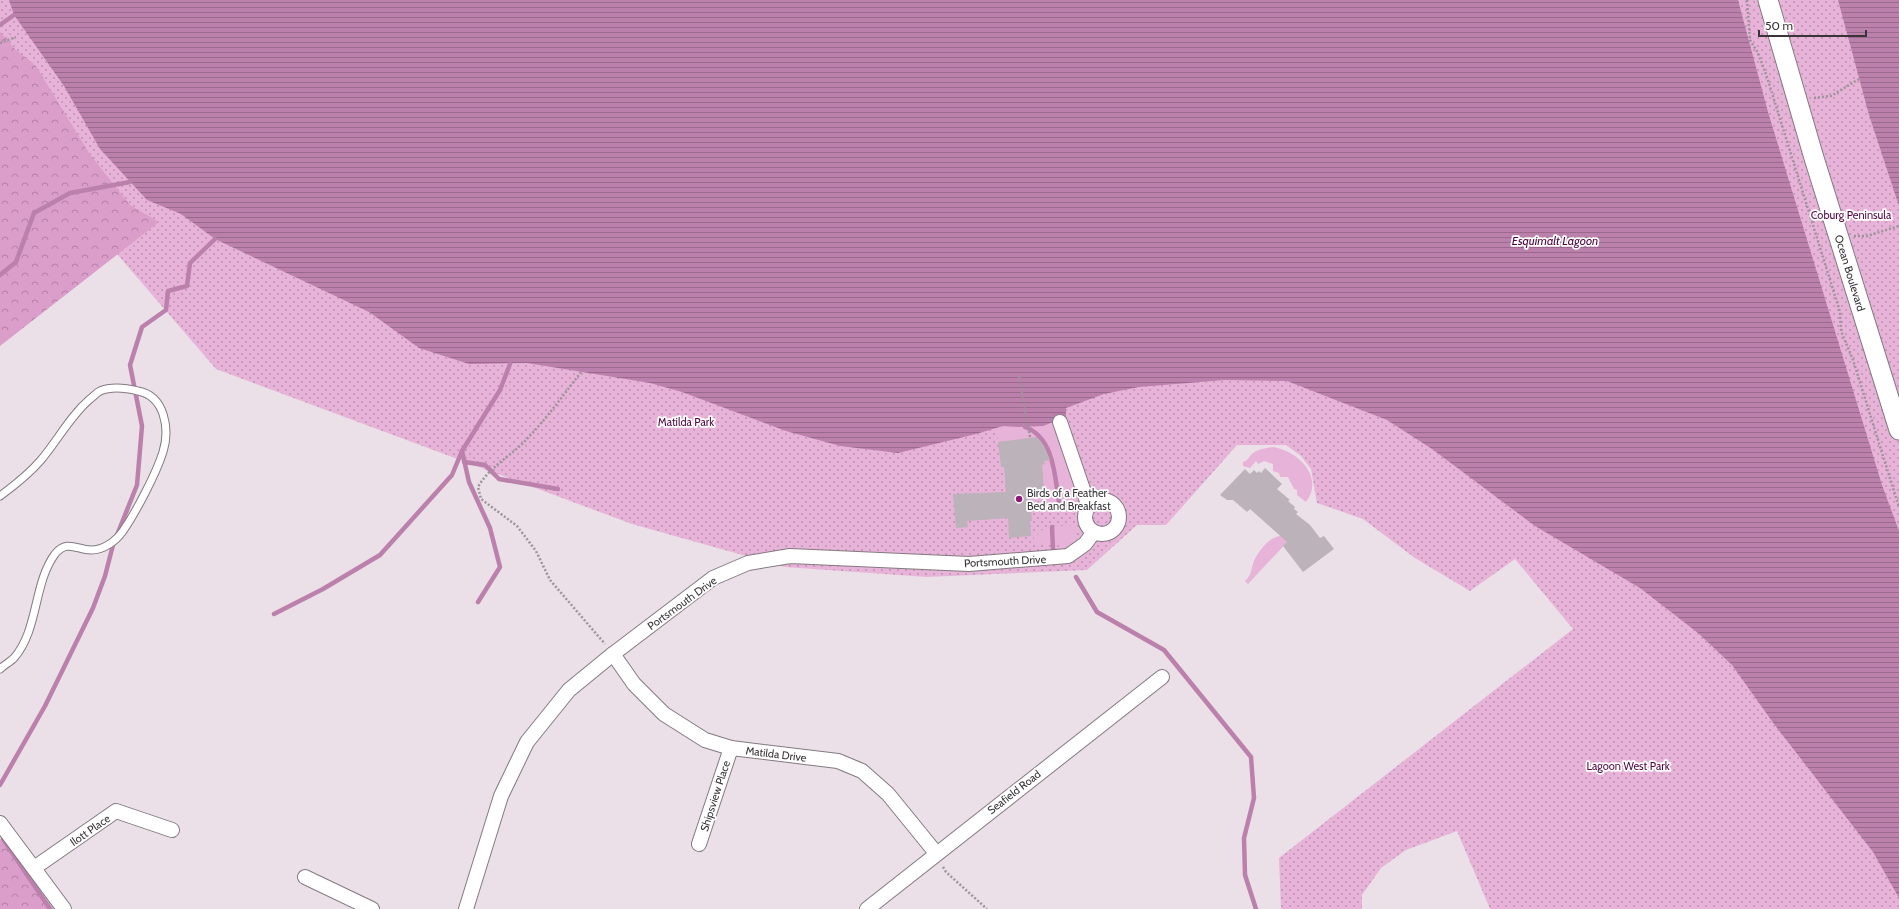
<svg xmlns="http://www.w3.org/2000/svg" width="1899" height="909" font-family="Cabin,sans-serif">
<defs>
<pattern id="grass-dots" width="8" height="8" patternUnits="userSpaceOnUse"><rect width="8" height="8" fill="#e8b3d9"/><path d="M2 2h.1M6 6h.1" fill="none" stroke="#bd92b1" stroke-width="1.8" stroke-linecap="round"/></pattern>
<pattern id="forest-crowns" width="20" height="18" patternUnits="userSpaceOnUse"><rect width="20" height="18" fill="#db9dca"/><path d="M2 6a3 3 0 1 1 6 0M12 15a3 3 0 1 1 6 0" fill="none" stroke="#b381a5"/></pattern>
<pattern id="water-rules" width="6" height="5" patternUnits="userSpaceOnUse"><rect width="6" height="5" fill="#bc80ac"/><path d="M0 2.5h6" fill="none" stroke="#9a6a8d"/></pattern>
</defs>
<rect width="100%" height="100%" fill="#ebe0e7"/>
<!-- grass -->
<polygon fill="url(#grass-dots)" points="0,0 1899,0 1899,909 1490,909 1457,831 1406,850 1381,868 1362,895 1362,909 1281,909 1279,858 1573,629 1515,559 1470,591 1415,558 1363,519 1317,503 1311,469 1301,456 1286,445 1237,445 1166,525 1137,525 1087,570 927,577 785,567 632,524 216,369 0,118"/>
<!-- forest -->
<g fill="url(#forest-crowns)">
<polygon points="0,32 15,49 36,66 89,153 130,205 159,222 0,346"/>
<polygon points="0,839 54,909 0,909"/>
</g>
<!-- garden -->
<g fill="#e8b3d9">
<path d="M1053,422c10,26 26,57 23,86l-26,4 -4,-2 -4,-45 3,-1 -1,-3 5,-1 -5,-14 -7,-9 -39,5 -2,-14c8,-3 14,-1 22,-1 12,1 24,-1 35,-5z"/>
<path d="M1273,447c25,4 52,30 33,55l-9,-7v-5l-3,-1 -6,-12h-8l-1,-4 -6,-2v-7l-9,-3 -6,3 -2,-3 -6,7 -7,-2v-4c6,-2 6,-6 10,-9 5,-4 13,-5 20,-6z"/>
<polygon points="1076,525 1075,539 1068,546 1063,548 1055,543 1034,544 1034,536 1047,527"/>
<path d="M1281,536l9,3 -42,45 -3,-3c7,-6 6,-13 9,-20 4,-10 16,-25 27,-25z"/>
</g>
<!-- water -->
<g fill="url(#water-rules)">
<polygon points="9,0 1738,0 1768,112 1882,485 1899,531 1899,898 1873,852 1774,724 1732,665 1698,633 1640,588 1535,526 1432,449 1387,420 1287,381 1225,380 1139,387 1104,394 1066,408 1066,417 1043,426 1018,427 1003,426 976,434 898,453 840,446 786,431 682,392 650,383 527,363 469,364 419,348 369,312 215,239 181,214 147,200 100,149 64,86 14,15"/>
<polygon points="1838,0 1899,0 1899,206 1869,115"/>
</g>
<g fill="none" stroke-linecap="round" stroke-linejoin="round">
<!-- stream -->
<g stroke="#bc80ac" stroke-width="4.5">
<polyline points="0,25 14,15"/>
<polyline points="0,275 16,262 34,213 70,193 130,182"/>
<path d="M1025,427c31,11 30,55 35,82"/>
<polyline points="464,462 485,465 499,479 558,489"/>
<polyline points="1052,527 1053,549"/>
<polyline points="1076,577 1097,612 1164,650 1251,757 1254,798 1244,838 1245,875 1256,909"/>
<polyline points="478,602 500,567 490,528 469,482 462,451 500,390 510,364"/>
<polyline points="274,614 323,589 380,555 452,475 462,451"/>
<polyline points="0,785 45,706 93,608 105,576 113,545 137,485 142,426 130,365 142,327 166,310 168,291 187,286 190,263 215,239"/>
<polyline points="3,839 50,909"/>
</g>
</g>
<!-- building -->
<g fill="#bcb2b9">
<polygon points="1037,437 1044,446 1050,460 1044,461 1045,464 1042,465 1044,490 1030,491 1032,521 1030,521 1031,536 1009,538 1008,518 967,521 968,527 956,528 953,494 1006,492 1004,467 1001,467 998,442"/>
<polygon points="1265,468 1282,484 1277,489 1290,500 1288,501 1295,507 1294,509 1298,512 1296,514 1310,525 1320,538 1324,536 1334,549 1303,572 1283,546 1287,542 1250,509 1247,512 1233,500 1227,500 1220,495 1245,469 1250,474 1254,470 1257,473 1259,471 1261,473"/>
</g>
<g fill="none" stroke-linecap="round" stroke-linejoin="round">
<defs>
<path id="lane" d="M0,496c15,-11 29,-22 41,-36 17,-20 29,-44 49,-61 3,-2 6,-6 10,-8 12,-5 26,-3 38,0 27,5 32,38 25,61 -7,22 -27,60 -40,79 -7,10 -19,19 -32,19 -14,0 -24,-11 -36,4 -22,30 -16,75 -41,104 -4,4 -10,7 -14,11"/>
<g id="street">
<polyline points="1060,422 1089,507"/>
<circle cx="1102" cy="517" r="17"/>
<polyline points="613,654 634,684 664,714 705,740 731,748 838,761 862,771 888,794 936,853"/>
<polyline points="0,823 64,909"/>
<polyline points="699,844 731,748"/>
<polyline points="34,868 116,811 172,830"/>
<polyline points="305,877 372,909"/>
<polyline points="466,909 501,796 527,742 569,690 613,654 713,578 748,563 790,556 969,564 1068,556 1085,544 1094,532"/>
<polyline points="867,909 1162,677"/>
</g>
<polyline id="secondary" points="1768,0 1814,158 1899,430"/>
</defs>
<!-- lane casing -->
<use href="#lane" stroke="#837a80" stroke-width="9"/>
<!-- street casing -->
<use href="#street" stroke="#837a80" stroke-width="16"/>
<!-- secondary casing -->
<use href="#secondary" stroke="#837a80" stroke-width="21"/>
<!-- path -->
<g stroke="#9b9499" stroke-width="2.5" stroke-dasharray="2 2" stroke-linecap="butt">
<polyline points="1747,0 1750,40 1758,53 1767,77 1840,312 1841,331 1853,360 1899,507"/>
<polyline points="0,43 16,37"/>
<polyline points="1814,98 1831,96 1859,79"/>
<polyline points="1854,236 1867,236 1899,226"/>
<path d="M581,372c-19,25 -37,50 -59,72 -16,15 -33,24 -44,43l3,12 36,27 19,25 14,29 55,64"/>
<polyline points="1019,376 1030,437"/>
<polyline points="943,867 946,872 987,909"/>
</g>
<!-- lane -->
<use href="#lane" stroke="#fff" stroke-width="7"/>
<!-- street -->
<use href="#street" stroke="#fff" stroke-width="14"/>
<!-- secondary -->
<use href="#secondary" stroke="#fff" stroke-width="19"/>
</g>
<!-- markers -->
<circle fill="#8e1979" stroke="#fff" stroke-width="1.5" cx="1019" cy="499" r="4"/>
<g text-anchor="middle" stroke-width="3.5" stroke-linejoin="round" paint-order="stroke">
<!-- park labels -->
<g font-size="11" fill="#520745" stroke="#fff">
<text x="1851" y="219">Coburg Peninsula</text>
<text x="686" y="426">Matilda Park</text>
<text x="1628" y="770">Lagoon West Park</text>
</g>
<!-- street labels -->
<g font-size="11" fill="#383437" stroke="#fff">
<text transform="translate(1850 273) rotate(73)" y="4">Ocean Boulevard</text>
<text transform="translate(1005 561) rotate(-3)" y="4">Portsmouth Drive</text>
<text transform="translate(682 603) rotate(-36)" y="4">Portsmouth Drive</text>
<text transform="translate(776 754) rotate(7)" y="4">Matilda Drive</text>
<text transform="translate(1014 792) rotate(-38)" y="4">Seafield Road</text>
<text transform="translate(715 796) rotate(-72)" y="4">Shipsview Place</text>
<text transform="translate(90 830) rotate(-35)" y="4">Ilott Place</text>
</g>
<!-- poi labels -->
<g font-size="11" fill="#383437" stroke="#fff" text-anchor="start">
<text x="1027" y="497">Birds of a Feather<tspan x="1027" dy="13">Bed and Breakfast</tspan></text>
</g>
<!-- water labels -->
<g font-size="12" font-style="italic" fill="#4c003f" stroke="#fff">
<text x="1555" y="245">Esquimalt Lagoon</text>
</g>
</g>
<!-- scale -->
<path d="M1759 30v6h107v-6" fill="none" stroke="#383437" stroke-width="2"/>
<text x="1765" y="30" font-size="12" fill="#383437" stroke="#ffffff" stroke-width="3" paint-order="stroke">50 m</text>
</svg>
